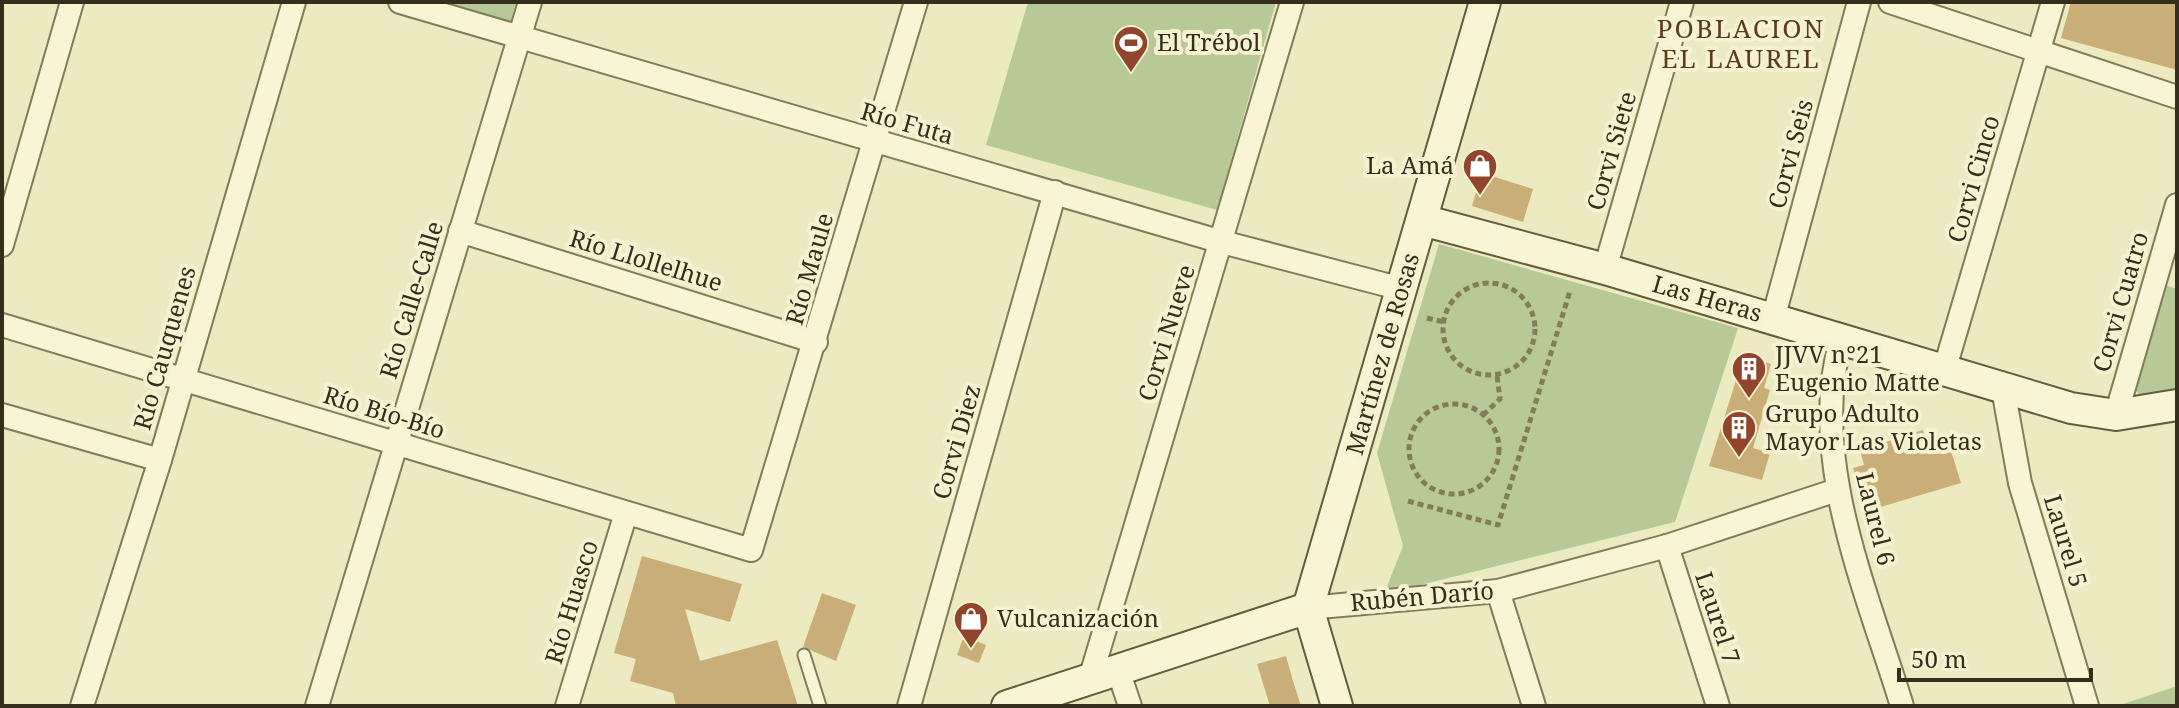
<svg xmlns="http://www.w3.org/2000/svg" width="2179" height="708" font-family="'Noto Serif',serif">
<rect width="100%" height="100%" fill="#eceac1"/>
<!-- green -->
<g fill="#b6c996">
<polygon points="431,2 516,2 509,27"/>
<polygon points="1028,2 1276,2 1217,210 986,145"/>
<polygon points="1439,244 1738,328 1675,522 1384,594 1403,546 1377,453"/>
<polygon points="2159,283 2177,289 2177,389 2139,395 2131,383"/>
<polygon points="2177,686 2177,706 2117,706"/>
</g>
<!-- building -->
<g fill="#c9ae78">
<polygon points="2071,2 2177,2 2177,70 2061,38"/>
<polygon points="1482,173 1533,189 1523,222 1472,206"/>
<polygon points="1744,355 1771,364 1764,388 1770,390 1753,448 1770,453 1762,480 1709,466"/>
<polygon points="1923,430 1927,444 1947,438 1961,483 1867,511 1853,468 1864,465 1860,450"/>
<polygon points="642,556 742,584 730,622 685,609 700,661 777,640 798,706 676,706 673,693 630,681 636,659 614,653"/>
<polygon points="822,593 856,605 836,661 803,647"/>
<polygon points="964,636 986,645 979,663 957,655"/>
<polygon points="1286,656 1293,681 1301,706 1270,706 1257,664"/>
</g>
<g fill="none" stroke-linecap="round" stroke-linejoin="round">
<defs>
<polyline id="lane" points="804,655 820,706"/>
<g id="street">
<polyline points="400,2 1222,242 1402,289"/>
<polyline points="1890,2 2177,97"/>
<polyline points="460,231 816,342"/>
<polyline points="2,245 72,2"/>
<polyline points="1605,269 1682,2"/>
<polyline points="1773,319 1859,2"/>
<polyline points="2,325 751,550 916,2"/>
<path d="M1841,340c-34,118 27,254 61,366"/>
<polyline points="1944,371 2053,2"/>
<polyline points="2003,389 2020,483 2087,706"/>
<polyline points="2,415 160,460"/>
<polyline points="2116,415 2177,205"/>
<polyline points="1667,546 1718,706"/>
<polyline points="1498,591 1534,706"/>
<polyline points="1308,608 1498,591 1667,546 1837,490"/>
<polyline points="1118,670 1130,706"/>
<polyline points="1090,679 1292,2"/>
<polyline points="82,706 160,460 294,2"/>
<polyline points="317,706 530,2"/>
<polyline points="567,706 626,513"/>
<polyline points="909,706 1055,192"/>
</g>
<g id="secondary">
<polyline points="1422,220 1605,269 2071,408 2116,415 2177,405"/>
<polyline points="1007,706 1308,608"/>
<polyline points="1337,706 1308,608 1485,2"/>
</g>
</defs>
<!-- lane casing -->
<use href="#lane" stroke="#847b59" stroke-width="15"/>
<!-- street casing -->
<use href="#street" stroke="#847b59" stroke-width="26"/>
<!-- secondary casing -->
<use href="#secondary" stroke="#665c3d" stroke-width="34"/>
<!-- path -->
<g stroke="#847b59" stroke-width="5" stroke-dasharray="6 4" stroke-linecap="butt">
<circle cx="1489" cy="329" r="46"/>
<polyline points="1427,318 1444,322"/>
<circle cx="1454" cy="449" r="45"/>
<polyline points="1483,415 1500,399 1497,375"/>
<polyline points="1408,501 1498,525 1570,291"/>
</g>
<!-- lane -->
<use href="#lane" stroke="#f7f5d4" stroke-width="11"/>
<!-- street -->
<use href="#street" stroke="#f7f5d4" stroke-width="22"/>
<!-- secondary -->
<use href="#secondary" stroke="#f7f5d4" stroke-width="30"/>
</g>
<!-- icons -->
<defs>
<symbol id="stadium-pin" viewBox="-11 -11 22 30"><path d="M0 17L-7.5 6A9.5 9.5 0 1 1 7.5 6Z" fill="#91452c" stroke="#f4f2d0"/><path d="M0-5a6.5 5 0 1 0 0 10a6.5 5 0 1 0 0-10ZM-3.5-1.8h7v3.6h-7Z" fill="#fff"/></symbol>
<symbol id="shop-pin" viewBox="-11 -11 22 30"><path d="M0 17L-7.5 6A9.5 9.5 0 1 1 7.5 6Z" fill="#91452c" stroke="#f4f2d0"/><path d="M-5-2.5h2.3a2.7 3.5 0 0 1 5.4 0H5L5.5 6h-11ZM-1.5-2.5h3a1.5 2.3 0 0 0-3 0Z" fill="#fff"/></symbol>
<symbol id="building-pin" viewBox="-11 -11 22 30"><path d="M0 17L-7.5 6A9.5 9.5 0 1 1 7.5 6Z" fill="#91452c" stroke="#f4f2d0"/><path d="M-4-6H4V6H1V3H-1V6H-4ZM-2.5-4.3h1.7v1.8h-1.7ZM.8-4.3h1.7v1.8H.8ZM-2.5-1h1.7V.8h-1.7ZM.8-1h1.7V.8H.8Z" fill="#fff"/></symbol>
</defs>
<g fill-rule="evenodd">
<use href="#stadium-pin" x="1111" y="23" width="40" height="54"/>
<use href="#shop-pin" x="1460" y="146" width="40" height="54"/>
<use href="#building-pin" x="1729" y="349" width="40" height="54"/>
<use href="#building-pin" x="1719" y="408" width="40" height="54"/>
<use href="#shop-pin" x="951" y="599" width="40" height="54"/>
</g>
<g text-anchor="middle" stroke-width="8" stroke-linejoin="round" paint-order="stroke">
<!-- poi labels -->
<g font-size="24" fill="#352e1d" stroke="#f4f2d0" text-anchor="start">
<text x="1157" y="51">El Trébol</text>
<text x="1454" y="174" text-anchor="end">La Amá</text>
<text x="1775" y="363">JJVV n°21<tspan x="1775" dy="28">Eugenio Matte</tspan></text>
<text x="1765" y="422">Grupo Adulto<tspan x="1765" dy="28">Mayor Las Violetas</tspan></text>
<text x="997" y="627">Vulcanización</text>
</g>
<!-- street labels -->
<g font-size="24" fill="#352e1d" stroke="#f4f2d0">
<text transform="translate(907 124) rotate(16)" y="8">Río Futa</text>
<text transform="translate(1612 151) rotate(-74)" y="8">Corvi Siete</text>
<text transform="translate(1791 154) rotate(-75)" y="8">Corvi Seis</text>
<text transform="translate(1974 179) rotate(-74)" y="8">Corvi Cinco</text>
<text transform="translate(646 261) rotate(17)" y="8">Río Llollelhue</text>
<text transform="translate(810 269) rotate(-74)" y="8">Río Maule</text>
<text transform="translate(1707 299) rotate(16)" y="8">Las Heras</text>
<text transform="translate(412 300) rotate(-73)" y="8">Río Calle-Calle</text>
<text transform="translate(2121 302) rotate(-74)" y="8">Corvi Cuatro</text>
<text transform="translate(1167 333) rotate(-73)" y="8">Corvi Nueve</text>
<text transform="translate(165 348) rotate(-74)" y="8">Río Cauquenes</text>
<text transform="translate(1383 354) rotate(-74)" y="8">Martínez de Rosas</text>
<text transform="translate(384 413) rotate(17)" y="8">Río Bío-Bío</text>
<text transform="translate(957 442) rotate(-74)" y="8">Corvi Diez</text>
<text transform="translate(1875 519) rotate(76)" y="8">Laurel 6</text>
<text transform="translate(2065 541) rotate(73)" y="8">Laurel 5</text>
<text transform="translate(1422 597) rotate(-5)" y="8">Rubén Darío</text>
<text transform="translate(572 602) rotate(-73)" y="8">Río Huasco</text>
<text transform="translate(1717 618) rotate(72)" y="8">Laurel 7</text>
</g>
<!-- neighbourhood labels -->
<g font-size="26" letter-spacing="2" fill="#5f3c1e" stroke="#f4f2d0">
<text x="1741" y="38">POBLACION<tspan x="1741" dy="30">EL LAUREL</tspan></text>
</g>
</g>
<!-- border -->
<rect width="2179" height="708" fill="none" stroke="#352e1d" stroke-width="8"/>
<!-- scale -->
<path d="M1899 668v12h192v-12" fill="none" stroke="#352e1d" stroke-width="4"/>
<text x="1911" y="668" font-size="24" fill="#352e1d" stroke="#f4f2d0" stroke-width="6" paint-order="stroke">50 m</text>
</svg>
